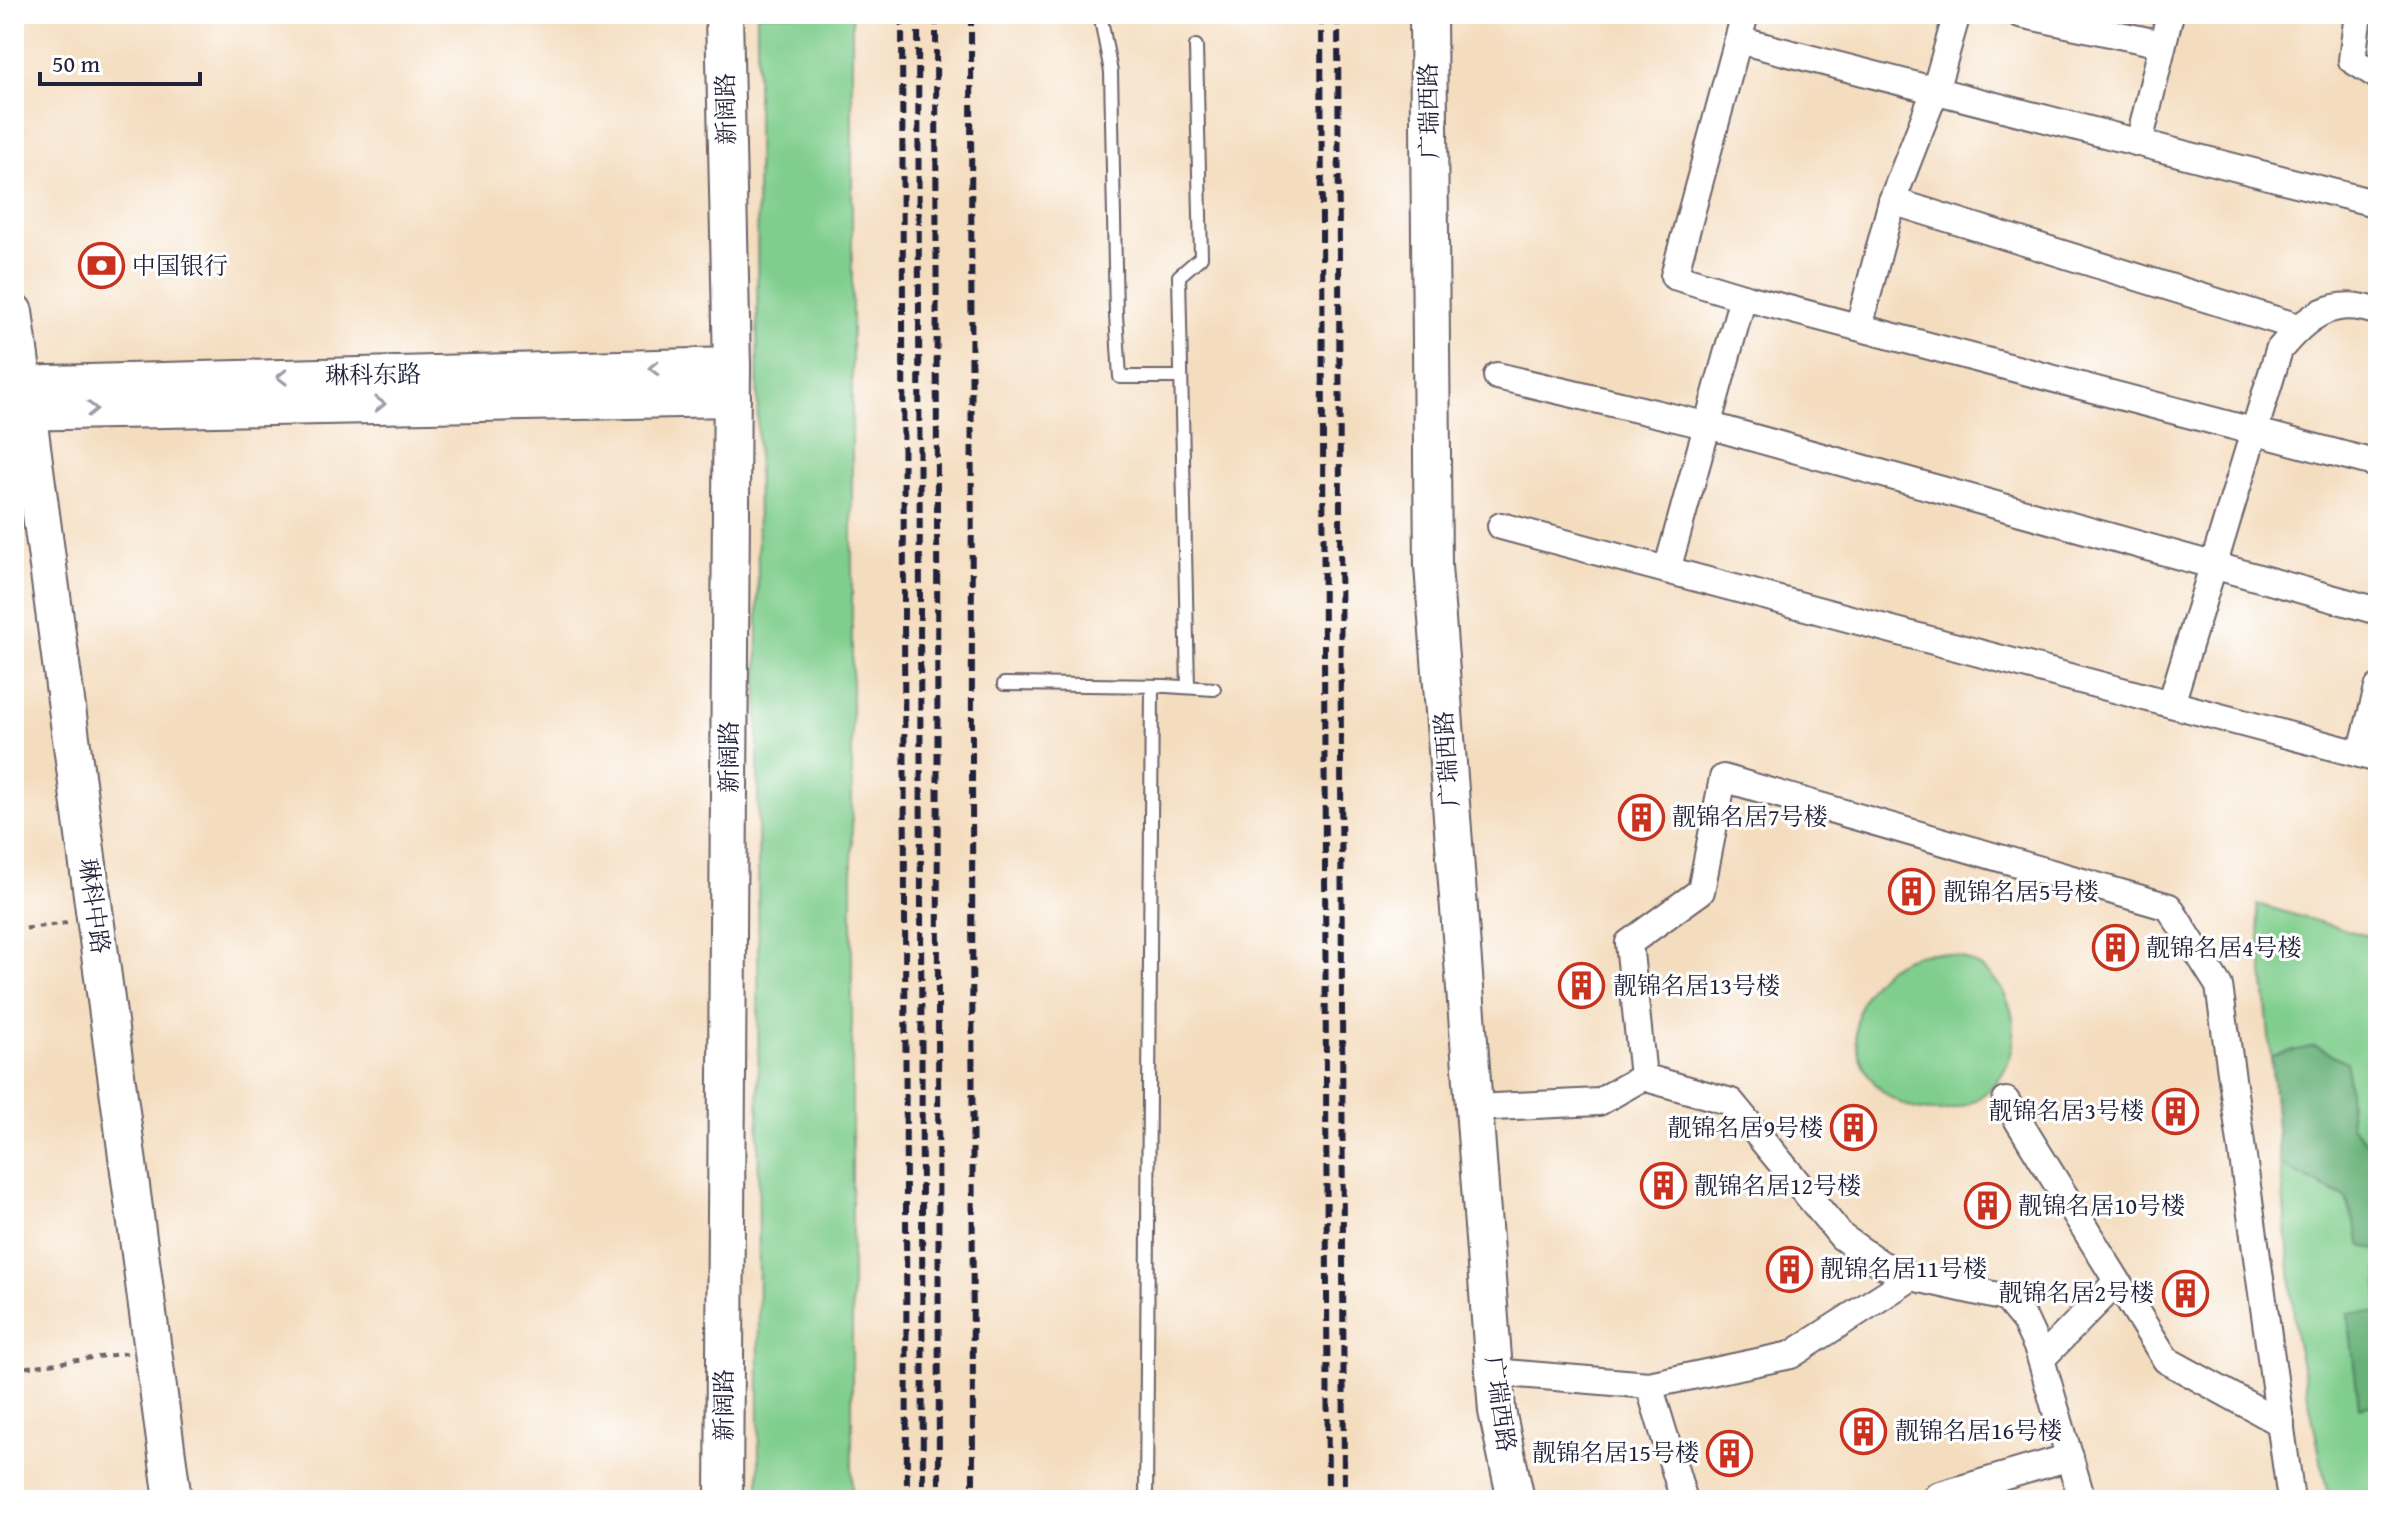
<svg xmlns="http://www.w3.org/2000/svg" width="2392" height="1514" font-family="'Gentium Book Plus','Noto Serif SC',serif">
<rect width="100%" height="100%" fill="#fff"/>
<filter id="ink" filterUnits="userSpaceOnUse"><feTurbulence type="fractalNoise" baseFrequency=".0125" numOctaves="2"/><feDisplacementMap in="SourceGraphic" scale="16" xChannelSelector="R" yChannelSelector="G"/><feConvolveMatrix kernelMatrix="1 2 1 2 8 2 1 2 1" color-interpolation-filters="sRGB"/></filter>
<filter id="wash" filterUnits="userSpaceOnUse"><feTurbulence type="fractalNoise" baseFrequency=".006" numOctaves="4" result="noise"/><feDisplacementMap in="SourceGraphic" scale="32" xChannelSelector="R" yChannelSelector="G"/><feGaussianBlur stdDeviation="1.8" result="paint"/><feColorMatrix in="noise" values="0 0 0 0 0 0 0 0 0 0 0 0 0 0 0 0 0 1.4 0 .05"/><feComposite in="paint" operator="in"/></filter>
<g filter="url(#wash)">
<rect width="100%" height="100%" fill="#f4ddbf"/>
<!-- green -->
<g fill="#80ce8d" stroke="#517864" stroke-width="2">
<polygon points="757,14 852,14 852,1500 760,1500 759,1493"/>
<polygon points="2257,904 2378,939 2378,1500 2329,1500 2296,1337"/>
<circle cx="1935" cy="1032" r="79"/>
</g>
<!-- forest -->
<g fill="#68b178" stroke="#456a5a" stroke-width="2">
<polygon points="2315,1046 2347,1062 2351,1126 2378,1154 2378,1251 2362,1246 2346,1198 2280,1165 2271,1056"/>
<polygon points="2348,1313 2378,1313 2378,1403 2359,1407"/>
</g>
</g>
<g filter="url(#ink)">
<g fill="none" stroke-linecap="round" stroke-linejoin="round">
<defs>
<g id="lane">
<polyline points="1100,14 1111,72 1116,315 1120,377 1181,377"/>
<polyline points="1004,684 1166,686 1214,689"/>
<polyline points="1188,687 1179,276 1201,257 1196,46"/>
<polyline points="1146,1500 1152,686"/>
</g>
<g id="street">
<polyline points="2020,14 2162,44"/>
<polyline points="2358,14 2352,60 2378,76"/>
<polyline points="1738,40 2378,204"/>
<polyline points="2139,143 2170,14"/>
<polyline points="1892,201 2298,327"/>
<polyline points="1743,297 2378,464"/>
<polyline points="1859,327 1892,201 1935,91 1957,14"/>
<polyline points="1497,376 1718,428 2378,611"/>
<polyline points="1501,526 2378,759"/>
<polyline points="1667,570 1743,297 1674,276 1745,14"/>
<path d="M2171,704l108,-354c27,-33 54,-55 99,-38"/>
<polyline points="2361,754 2378,688"/>
<polyline points="1643,1077 1629,943 1701,891 1723,778 2169,907 2219,986 2291,1500"/>
<polyline points="2006,1101 2166,1360 2281,1423"/>
<polyline points="1474,1108 1599,1102 1643,1077 1731,1102 1842,1237 1881,1264 1912,1277 2006,1298 2025,1321 2038,1349 2082,1500"/>
<polyline points="2041,1359 2117,1282"/>
<polyline points="1494,1372 1649,1385 1684,1500"/>
<polyline points="1649,1385 1791,1355 1912,1277"/>
<polyline points="1934,1500 1937,1496 2070,1457"/>
</g>
<g id="secondary">
<polyline points="1428,14 1433,566 1497,1411 1516,1500"/>
<polyline points="14,312 173,1500"/>
<polyline points="14,385 732,366"/>
<polyline points="14,412 732,398"/>
<polyline points="724,1500 732,366 724,14"/>
</g>
</defs>
<!-- lane casing -->
<use href="#lane" stroke="#6c6369" stroke-width="16"/>
<!-- street casing -->
<use href="#street" stroke="#6c6369" stroke-width="30"/>
<!-- secondary casing -->
<use href="#secondary" stroke="#6c6369" stroke-width="40"/>
<!-- path -->
<g stroke="#6c6369" stroke-width="4" stroke-dasharray="6 6" stroke-linecap="butt">
<polyline points="14,930 67,923"/>
<polyline points="14,1369 127,1353"/>
</g>
<!-- lane -->
<use href="#lane" stroke="#fff" stroke-width="12"/>
<!-- street -->
<use href="#street" stroke="#fff" stroke-width="26"/>
<!-- secondary -->
<use href="#secondary" stroke="#fff" stroke-width="36"/>
<!-- rail -->
<g stroke="#22223b" stroke-width="6" stroke-dasharray="12 6" stroke-linecap="butt">
<polyline points="902,14 907,1500"/>
<polyline points="918,14 923,1500"/>
<polyline points="936,14 939,1500"/>
<polyline points="971,14 973,1500"/>
<polyline points="1321,14 1328,1500"/>
<polyline points="1338,14 1344,1500"/>
</g>
</g>
<!-- one-way arrows -->
<defs><path id="oneway-chevron" d="M-2-3.5L2.5 0L-2 3.5" fill="none" stroke-width="1.6" stroke-linecap="round" stroke-linejoin="round" transform="scale(2)"/></defs>
<g stroke="#9c9ca7">
<use href="#oneway-chevron" transform="translate(654 368) rotate(179)"/>
<use href="#oneway-chevron" transform="translate(282 377) rotate(179)"/>
<use href="#oneway-chevron" transform="translate(380 404) rotate(-1)"/>
<use href="#oneway-chevron" transform="translate(92 409) rotate(-1)"/>
</g>
</g>
<!-- icons -->
<defs>
<symbol id="bank-ring" viewBox="-11 -11 22 22"><circle r="9.5" fill="#fff" stroke="#c8321e" stroke-width="1.5"/><path d="M-6-4H6V4H-6ZM0-2.3a2.3 2.3 0 1 0 0 4.6a2.3 2.3 0 1 0 0-4.6Z" fill="#c8321e"/></symbol>
<symbol id="building-ring" viewBox="-11 -11 22 22"><circle r="9.5" fill="#fff" stroke="#c8321e" stroke-width="1.5"/><path d="M-4-6H4V6H1V3H-1V6H-4ZM-2.5-4.3h1.7v1.8h-1.7ZM.8-4.3h1.7v1.8H.8ZM-2.5-1h1.7V.8h-1.7ZM.8-1h1.7V.8H.8Z" fill="#c8321e"/></symbol>
</defs>
<g fill-rule="evenodd">
<use href="#bank-ring" x="76" y="240" width="51" height="51"/>
<use href="#building-ring" x="1616" y="792" width="51" height="51"/>
<use href="#building-ring" x="1886" y="866" width="51" height="51"/>
<use href="#building-ring" x="2090" y="922" width="51" height="51"/>
<use href="#building-ring" x="1556" y="960" width="51" height="51"/>
<use href="#building-ring" x="2150" y="1086" width="51" height="51"/>
<use href="#building-ring" x="1828" y="1102" width="51" height="51"/>
<use href="#building-ring" x="1638" y="1160" width="51" height="51"/>
<use href="#building-ring" x="1962" y="1180" width="51" height="51"/>
<use href="#building-ring" x="1764" y="1244" width="51" height="51"/>
<use href="#building-ring" x="2160" y="1268" width="51" height="51"/>
<use href="#building-ring" x="1838" y="1406" width="51" height="51"/>
<use href="#building-ring" x="1704" y="1428" width="51" height="51"/>
</g>
<g text-anchor="middle" stroke-width="6" stroke-linejoin="round" paint-order="stroke">
<!-- street labels -->
<g font-size="24" fill="#22223b" stroke="#fff">
<text transform="translate(726 109) rotate(-91)" y="8">新阔路</text>
<text transform="translate(1429 111) rotate(-91)" y="8">广瑞西路</text>
<text transform="translate(373 375) rotate(-1)" y="8">琳科东路</text>
<text transform="translate(729 757) rotate(-90)" y="8">新阔路</text>
<text transform="translate(1447 759) rotate(-94)" y="8">广瑞西路</text>
<text transform="translate(94 906) rotate(82)" y="8">琳科中路</text>
<text transform="translate(1500 1404) rotate(82)" y="8">广瑞西路</text>
<text transform="translate(724 1405) rotate(-90)" y="8">新阔路</text>
</g>
<!-- poi labels -->
<g font-size="24" fill="#22223b" stroke="#fff" text-anchor="start">
<text x="132" y="274">中国银行</text>
<text x="1672" y="825">靓锦名居7号楼</text>
<text x="1943" y="900">靓锦名居5号楼</text>
<text x="2146" y="956">靓锦名居4号楼</text>
<text x="1613" y="994">靓锦名居13号楼</text>
<text x="2144" y="1119" text-anchor="end">靓锦名居3号楼</text>
<text x="1823" y="1136" text-anchor="end">靓锦名居9号楼</text>
<text x="1694" y="1194">靓锦名居12号楼</text>
<text x="2018" y="1214">靓锦名居10号楼</text>
<text x="1820" y="1277">靓锦名居11号楼</text>
<text x="2154" y="1301" text-anchor="end">靓锦名居2号楼</text>
<text x="1895" y="1439">靓锦名居16号楼</text>
<text x="1699" y="1461" text-anchor="end">靓锦名居15号楼</text>
</g>
</g>
<!-- margin -->
<rect width="2392" height="1514" fill="none" stroke="#fff" stroke-width="48"/>
<!-- scale -->
<path d="M40 72v12h160v-12" fill="none" stroke="#22223b" stroke-width="4"/>
<text x="52" y="72" font-size="24" fill="#22223b" stroke="#ffffff" stroke-width="6" paint-order="stroke">50 m</text>
</svg>
